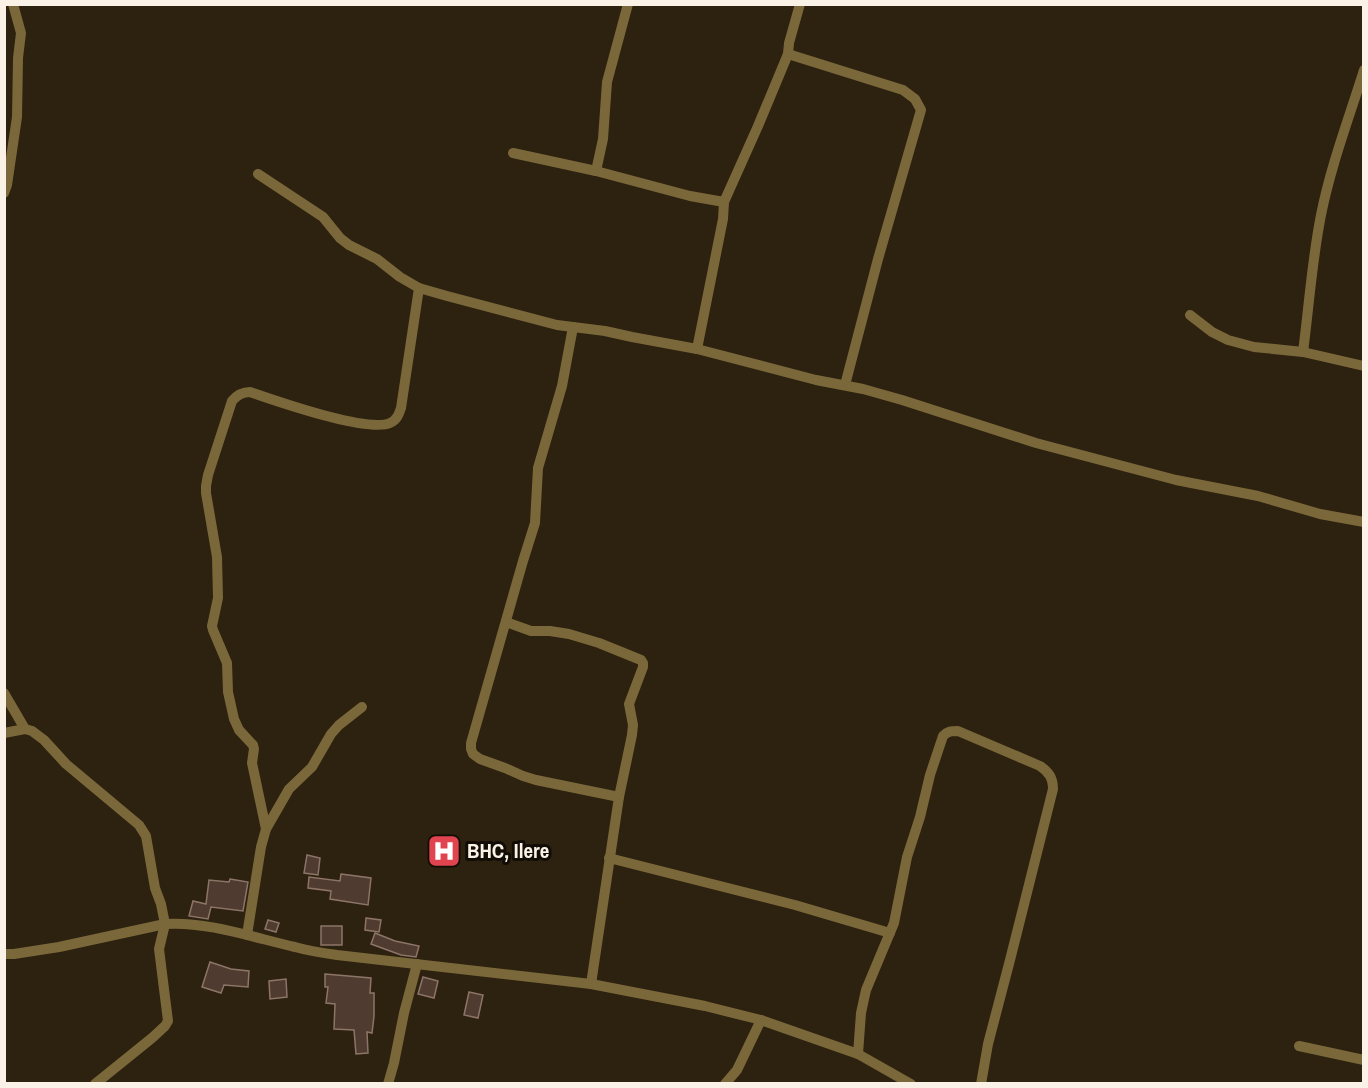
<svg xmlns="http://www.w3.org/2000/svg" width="1368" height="1088" font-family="'Archivo Narrow',sans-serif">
<rect width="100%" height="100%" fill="#2d210f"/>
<!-- building -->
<g fill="#4f3b2f" stroke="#8c7568" stroke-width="1.5">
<polygon points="307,855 320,858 318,875 304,873"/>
<polygon points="341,874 371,878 368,905 330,899 331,891 308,888 309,877 340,881"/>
<polygon points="230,879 248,882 243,911 211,907 208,919 189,916 193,901 206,904 209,880 229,882"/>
<polygon points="366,918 381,920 379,932 365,930"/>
<polygon points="268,920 279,923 276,932 265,929"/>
<rect x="321" y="926" width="21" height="19"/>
<polygon points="375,933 395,941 419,946 416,957 401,955 371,944"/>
<polygon points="210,962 231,969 249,971 248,987 224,985 221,993 202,987"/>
<polygon points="325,974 371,978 370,993 374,993 374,1016 372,1033 367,1032 368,1053 356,1054 354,1030 334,1029 335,1004 326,1003 328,987 325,987"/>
<polygon points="423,977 438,981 434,998 418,994"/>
<polygon points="286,979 287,997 270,999 269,981"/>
<polygon points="469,992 483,995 478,1018 464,1015"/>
</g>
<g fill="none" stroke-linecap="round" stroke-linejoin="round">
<!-- minor -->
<g stroke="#7a683a" stroke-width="10">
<polyline points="788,54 903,90 915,99 921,110 878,259 845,385"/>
<polyline points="513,153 596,171 690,196 724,202"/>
<polyline points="596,171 603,139 607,82 628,4"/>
<polyline points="258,174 323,217 340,238 349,245 377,259 400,277 419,288 447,296 557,325 605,331 632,337 697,349 816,380 863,389 902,400 1036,443 1176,480 1258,496 1320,514 1364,522"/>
<polyline points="4,193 7,185 17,117 18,58 21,33 13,4"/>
<polyline points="1190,315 1212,332 1228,340 1254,347 1303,352 1364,366"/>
<polyline points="573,327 562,386 538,468 535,523 523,561 471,743 471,749 473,754 480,759 505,768 523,776 536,780 619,797 591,984"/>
<polyline points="697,349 723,219 724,202 758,126 788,54 789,43 800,4"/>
<path d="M1303,352c6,-46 9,-92 18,-137 10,-50 28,-97 43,-145"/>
<polyline points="506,622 531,631 550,631 569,634 599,643 641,660 643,663 643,667 629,704 633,725 632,735 619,797"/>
<polyline points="4,693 25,729"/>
<polyline points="4,733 25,729 32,731 44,740 66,764 139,825 146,836 155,888 161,904 165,924 159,949 168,1021 165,1026 152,1038 95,1084"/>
<path d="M266,829l-14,-66 2,-14 -1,-4 -14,-15 -5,-11 -6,-27 -1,-29 -14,-33 -1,-4 6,-28 -1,-41 -11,-64v-7l2,-11 24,-74c5,-6 10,-9 18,-9 26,9 117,41 140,31 7,-3 9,-9 11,-15l18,-120"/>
<polyline points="609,858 795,905 890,933"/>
<polyline points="247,935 261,847 266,829 289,789 312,767 331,734 339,725 362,707"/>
<path d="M4,954h10l45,-7 106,-23c41,-3 90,14 130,23 14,4 28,6 42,8l254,29 114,22 56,14 97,34 53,30"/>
<polyline points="1299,1046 1364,1060"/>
<path d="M858,1054l3,-41 5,-23 28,-67 13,-66 13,-40 10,-42 13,-39c5,-5 8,-5 15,-5l82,35c9,6 13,12 13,23l-43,171 -22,84 -7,40"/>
<polyline points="388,1084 394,1063 404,1013 417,964"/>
<polyline points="725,1084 737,1070 761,1020"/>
</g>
</g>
<!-- icons -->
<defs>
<symbol id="hospital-square" viewBox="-11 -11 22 22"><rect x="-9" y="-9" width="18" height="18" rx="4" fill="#e0444e" stroke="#110c05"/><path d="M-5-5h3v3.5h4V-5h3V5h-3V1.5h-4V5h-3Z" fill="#fff"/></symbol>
</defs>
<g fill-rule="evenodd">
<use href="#hospital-square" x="425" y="832" width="38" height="38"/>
</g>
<g text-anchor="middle" stroke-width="6" stroke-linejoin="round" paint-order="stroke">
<!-- poi labels -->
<g font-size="21" font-weight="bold" fill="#faf2e7" stroke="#110c05" text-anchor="start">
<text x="467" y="858">BHC, Ilere</text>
</g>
</g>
<!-- border -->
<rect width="1368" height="1088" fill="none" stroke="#faf2e7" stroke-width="12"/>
</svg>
